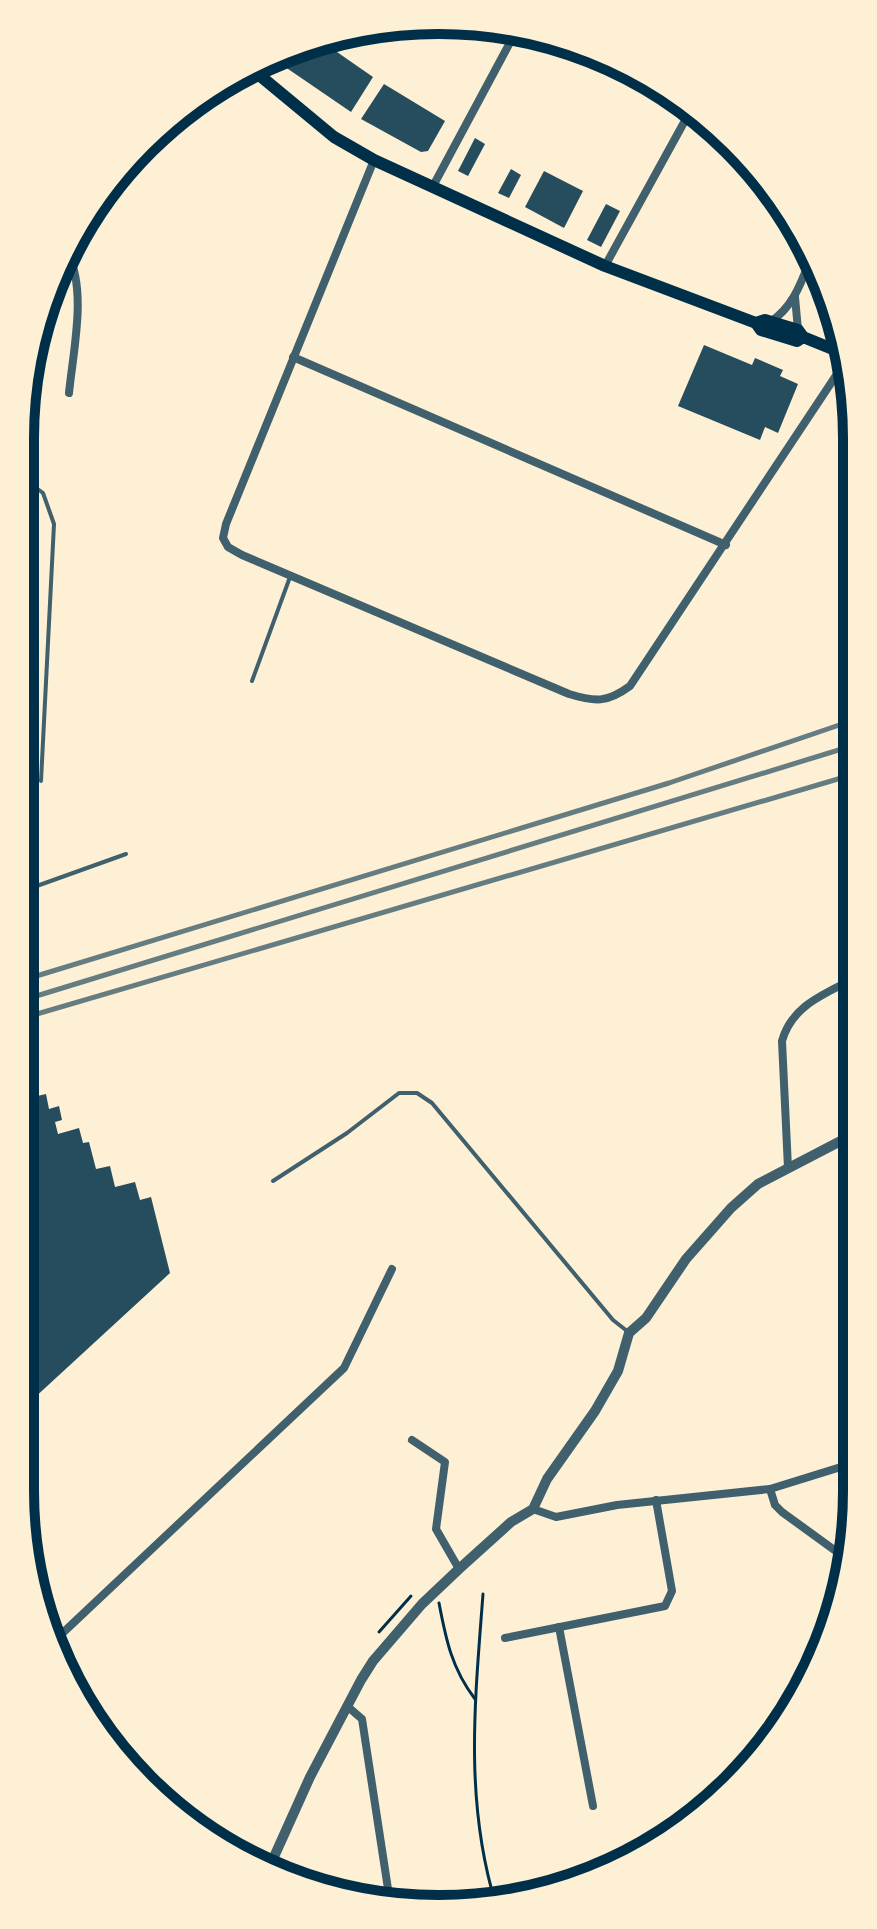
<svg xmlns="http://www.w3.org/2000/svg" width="877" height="1929" font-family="'Nunito Sans',sans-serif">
<rect width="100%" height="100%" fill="#fdf0d5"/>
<!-- building -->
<g fill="#264d5e">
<polygon points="324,43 373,77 351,112 272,58 278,52"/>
<polygon points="384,84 445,121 428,151 421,152 361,119"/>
<polygon points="475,138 485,144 468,176 458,171"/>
<polygon points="511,169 521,175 509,198 498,193"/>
<polygon points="544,171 583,191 564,228 525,207"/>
<polygon points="606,204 620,211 601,247 587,240"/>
<polygon points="704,345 752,365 755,358 783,370 780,376 798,384 778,433 765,427 760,440 678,406"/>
<polygon points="46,1094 49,1109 59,1106 62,1120 55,1122 58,1134 79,1128 83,1143 89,1142 96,1169 110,1166 115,1187 135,1182 140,1200 151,1197 170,1273 32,1400 20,1352 20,1338 30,1335 20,1297 20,1100"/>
</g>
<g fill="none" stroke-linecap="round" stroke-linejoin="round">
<!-- path -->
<g stroke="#003049" stroke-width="3">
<path d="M483,1594c-8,106 -19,207 13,311"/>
<path d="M439,1603c7,37 13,66 36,96"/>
<polyline points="379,1632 411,1596"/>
</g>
<!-- service -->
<g stroke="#3f606c" stroke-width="4">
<polyline points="20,476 43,493 54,524 41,781"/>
<polyline points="252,681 290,577"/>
<polyline points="20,892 126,854"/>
<polyline points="273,1181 347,1133 399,1093 417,1093 432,1103 613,1320 627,1331"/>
</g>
<!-- minor -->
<g stroke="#3f606c" stroke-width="8">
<path d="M374,160l-148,364 -3,14 5,9 14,8 327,139c26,8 38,9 61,-8l209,-315 7,-15"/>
<polyline points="432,188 514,35"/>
<path d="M68,254c19,37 5,98 1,139"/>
<polyline points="605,266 693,106"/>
<polyline points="795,297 798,330"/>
<path d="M770,322c24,-15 32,-42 42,-67"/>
<polyline points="293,357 726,545"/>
<path d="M788,1168l-6,-127c10,-36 43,-47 73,-63"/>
<polyline points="412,1440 445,1462 436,1529 459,1569"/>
<polyline points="770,1489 775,1505 782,1512 844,1557"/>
<polyline points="533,1509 556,1517 617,1505 770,1489 857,1462"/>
<polyline points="559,1627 593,1806"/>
<polyline points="505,1638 665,1606 672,1591 656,1500"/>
<polyline points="52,1643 344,1368 392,1269"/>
<polyline points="347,1706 362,1719 390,1902"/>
</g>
<!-- tertiary -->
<polyline stroke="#3f606c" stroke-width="10" points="269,1868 310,1777 361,1680 373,1661 422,1604 459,1569 511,1522 533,1509 547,1479 595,1411 618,1371 629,1333 646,1318 686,1259 731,1208 758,1184 856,1133"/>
<!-- primary -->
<g stroke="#003049" stroke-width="12">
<polyline points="252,69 334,137 374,160 605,266 756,323 761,330 797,341 803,337"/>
<polyline points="756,323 765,320 798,330 803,337 845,354"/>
</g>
<!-- rail -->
<g stroke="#657d81" stroke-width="5">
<polyline points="20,981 669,783 854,720"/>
<polyline points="20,1001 855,745"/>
<polyline points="20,1019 855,774"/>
</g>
</g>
<!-- crop -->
<path d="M0 0H877V1929H0ZM438 34H439A404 404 0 0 1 843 438V1491A404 404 0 0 1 439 1895H438A404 404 0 0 1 34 1491V438A404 404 0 0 1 438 34Z" fill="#fdf0d5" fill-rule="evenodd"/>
<path fill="none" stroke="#003049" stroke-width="10" d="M438 34H439A404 404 0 0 1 843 438V1491A404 404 0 0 1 439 1895H438A404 404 0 0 1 34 1491V438A404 404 0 0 1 438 34Z"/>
</svg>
